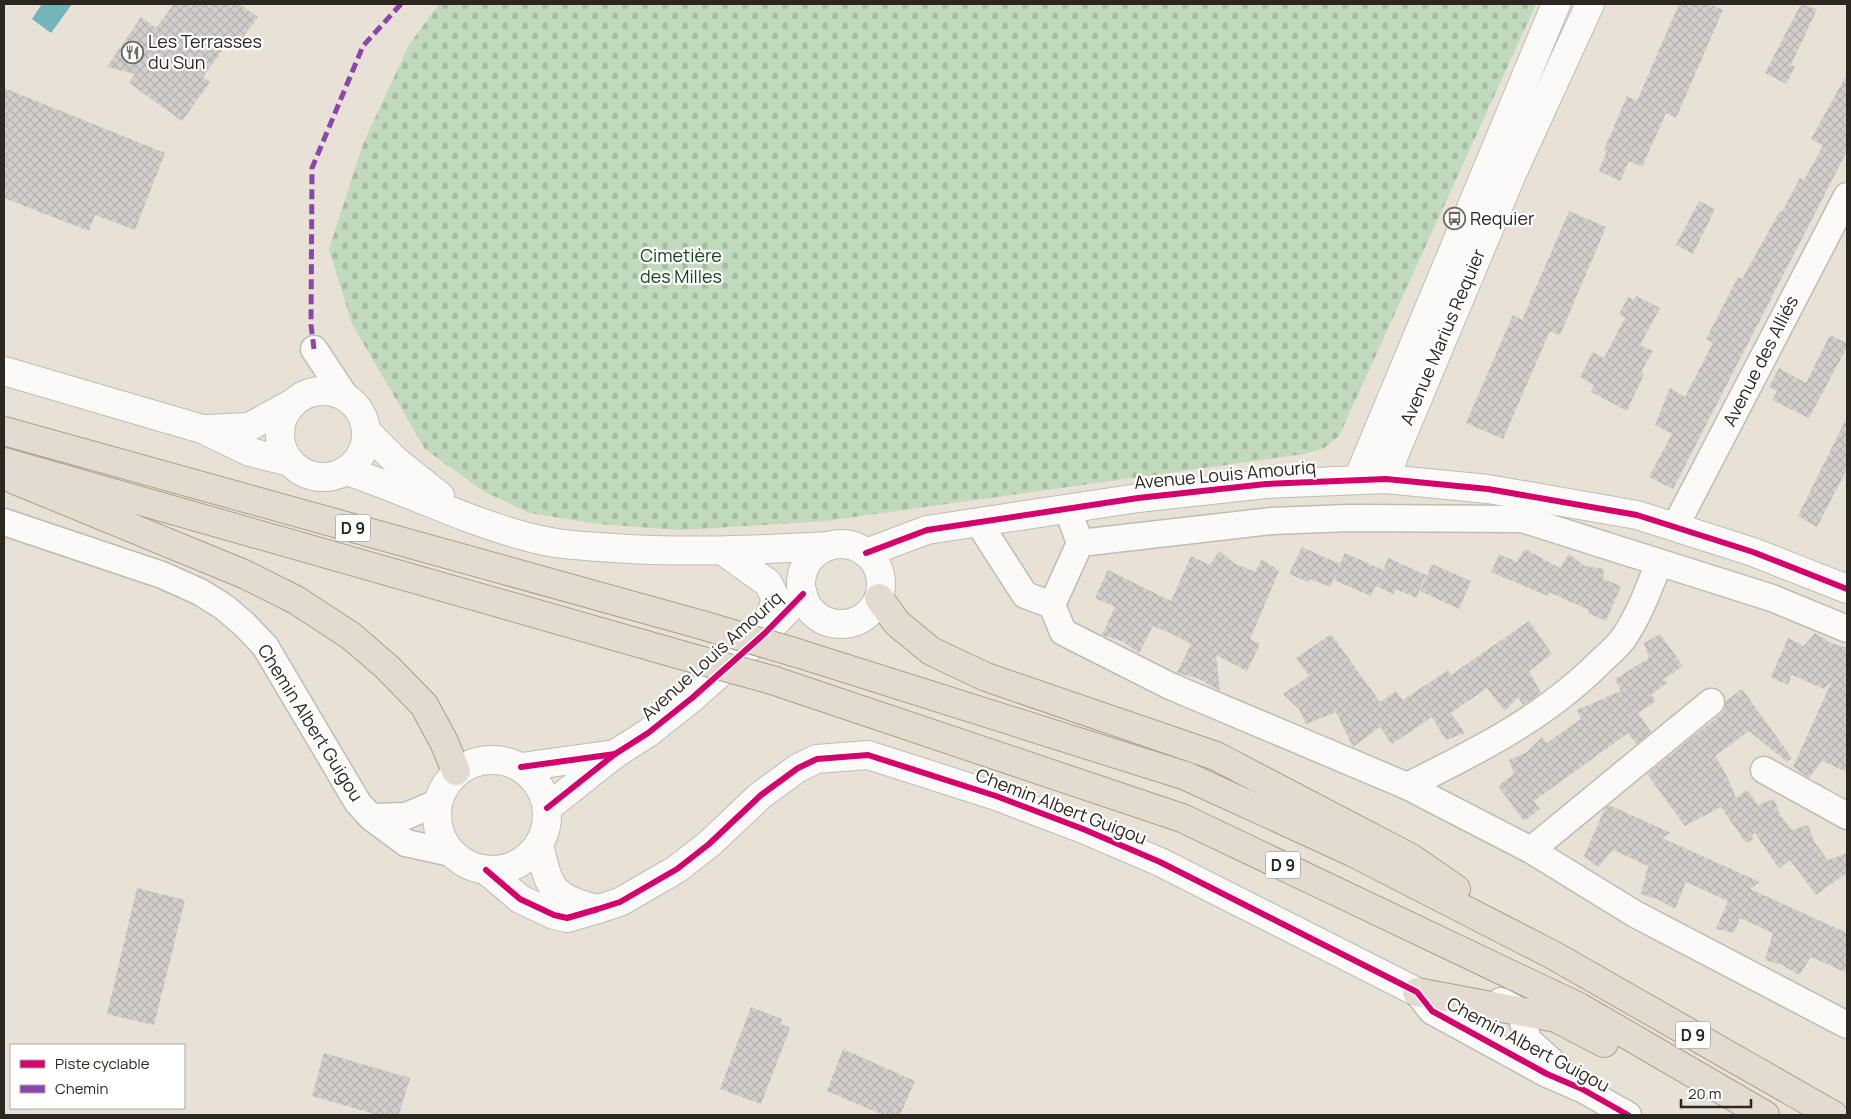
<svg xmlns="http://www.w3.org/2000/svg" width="1851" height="1119" font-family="Manrope,sans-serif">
<defs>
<pattern id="cemetery-stones" width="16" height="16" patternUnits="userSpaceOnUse" patternTransform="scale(1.25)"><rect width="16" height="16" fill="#c1d9bc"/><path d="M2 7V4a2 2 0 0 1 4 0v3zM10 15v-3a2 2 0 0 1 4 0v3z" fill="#a6baa1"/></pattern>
<pattern id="building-cross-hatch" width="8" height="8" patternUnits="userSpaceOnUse" patternTransform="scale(1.25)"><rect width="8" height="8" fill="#d3cecc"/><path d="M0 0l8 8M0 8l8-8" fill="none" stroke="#b5b1af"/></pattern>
</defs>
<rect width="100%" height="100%" fill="#e7e1d6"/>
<!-- cemetery -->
<polygon fill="url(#cemetery-stones)" points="439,4 1536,4 1339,436 1324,448 1304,454 825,521 681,530 597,524 530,513 483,491 425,449 352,324 329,249 363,144 409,45"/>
<!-- water -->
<polygon fill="#71b4b9" points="42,4 72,4 51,33 32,19"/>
<!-- building -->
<g fill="url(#building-cross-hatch)">
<polygon points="174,4 239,4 258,17 238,44 230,39 203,77 210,82 182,121 129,83 135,74 107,67 141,17 156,28"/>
<polygon points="1679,4 1710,4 1723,10 1676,118 1666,113 1642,167 1629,161 1620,181 1599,171 1607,151 1603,152 1627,96 1637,101"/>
<polygon points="1801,4 1817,9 1791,65 1795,67 1786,84 1765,73"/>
<polygon points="1847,74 1847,151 1673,489 1649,477 1672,434 1655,425 1670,388 1685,397 1713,343 1706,339 1738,277 1742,279 1780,211 1782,212 1800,178 1804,180 1823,146 1811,139"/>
<polygon points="4,88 165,153 135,230 95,215 89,231 4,198"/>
<polygon points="1699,201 1715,209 1693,254 1676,245"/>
<polygon points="1569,211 1606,227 1560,335 1550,331 1503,439 1466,423 1513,315 1522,320"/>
<polygon points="1636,296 1660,308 1640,345 1653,351 1641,372 1644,374 1627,411 1591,392 1594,385 1580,377 1593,352 1604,358 1625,318 1619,314 1628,297 1633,300"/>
<polygon points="1830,335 1847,343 1847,347 1809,418 1772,400 1777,391 1769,387 1779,368 1806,383"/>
<polygon points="1847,417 1847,469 1817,527 1798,516"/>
<polygon points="1302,547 1340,564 1345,553 1383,570 1371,596 1334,580 1338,569 1330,587 1310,579 1308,582 1289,574"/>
<polygon points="1525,549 1560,568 1569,554 1585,566 1604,569 1603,579 1621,586 1606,621 1588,613 1589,610 1549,592 1548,596 1491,572 1499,554 1517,562"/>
<polygon points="1219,551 1234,563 1255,572 1262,559 1279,571 1250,639 1260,644 1247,671 1216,655 1220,691 1197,678 1177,673 1191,644 1172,634 1153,626 1139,653 1122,641 1102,635 1115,607 1095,598 1108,570 1171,601 1191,556 1210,565"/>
<polygon points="1388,558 1426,575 1416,598 1396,589 1393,594 1376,586"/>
<polygon points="1432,564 1471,581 1459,609 1420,591"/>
<polygon points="1529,621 1552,654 1529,671 1541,693 1523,705 1518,697 1505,711 1487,688 1451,713 1465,733 1446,740 1432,717 1392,744 1380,727 1353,747 1336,712 1306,724 1299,709 1283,694 1309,676 1296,658 1331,634 1380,702 1396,691 1403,700 1448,670 1451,675"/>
<polygon points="1815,633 1831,643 1847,648 1847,772 1822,761 1809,778 1793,767 1832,681 1824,689 1792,675 1788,685 1771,677 1788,638 1804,646"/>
<polygon points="1660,634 1683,666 1664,679 1667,683 1651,695 1656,701 1638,713 1651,732 1636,744 1628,733 1534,801 1540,809 1524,821 1498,786 1514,774 1509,760 1527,752 1542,737 1547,743 1581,719 1577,710 1621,691 1615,679 1649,658 1644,643"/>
<polygon points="1742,689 1792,758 1787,762 1749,731 1715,756 1726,774 1736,798 1747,790 1758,805 1774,799 1780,815 1792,830 1808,825 1815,843 1828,860 1847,853 1847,873 1816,895 1790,860 1779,869 1755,833 1752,835 1753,839 1746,843 1721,807 1685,826 1647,774 1721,714 1725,708 1726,701"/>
<polygon points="1609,805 1671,833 1662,838 1760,882 1750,889 1847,933 1847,973 1811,957 1799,975 1782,965 1765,960 1773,933 1740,918 1734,933 1716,929 1728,901 1686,882 1675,909 1657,899 1641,894 1648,866 1613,850 1598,867 1584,856 1605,808"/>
<polygon points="137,888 185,900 154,1025 107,1014"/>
<polygon points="751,1007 782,1019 781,1024 790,1028 761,1104 720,1089"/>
<polygon points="843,1049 915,1081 900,1115 883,1115 827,1091"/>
<polygon points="324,1053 410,1078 399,1115 378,1115 312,1096"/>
</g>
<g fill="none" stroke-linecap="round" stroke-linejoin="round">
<defs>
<g id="minor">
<polyline points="314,349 345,396"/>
<polyline points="4,522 162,575 200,592 224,607 244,624 265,646 358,803 371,817 406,843 451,853"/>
<polyline points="978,522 1025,595 1052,605 1080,543 1068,510"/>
<polyline points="1675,527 1847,196"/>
<polyline points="1080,543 1272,521 1349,518 1522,519 1772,598 1847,629"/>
<polyline points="1052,605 1063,632 1170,686 1407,786 1531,850 1635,914 1847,1025"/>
<polyline points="1764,770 1847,816"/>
<path d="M1407,786c69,-34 137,-68 192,-123 8,-8 20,-17 26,-27 15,-23 24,-48 34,-73"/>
<polyline points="371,817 406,816 437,803"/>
<polyline points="1531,850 1711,702"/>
<polyline points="1417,992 1432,1011 1547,1074 1582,1089 1628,1115"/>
<polyline points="1501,1001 1520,1011 1528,1040 1559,1068"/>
</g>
<g id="tertiary">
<polyline points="4,371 202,429 250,452 290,462"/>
<circle cx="323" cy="434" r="43"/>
<polyline points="206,429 249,427 293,403"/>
<polyline points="366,431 396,461 440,496"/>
<path d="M347,471c60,20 119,50 181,66 28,8 57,9 86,11 72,5 143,2 215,-2"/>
<polyline points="1358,479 1556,4"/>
<polyline points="1386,479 1394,455 1512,174 1590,4"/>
<circle cx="841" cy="584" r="40"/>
<polyline points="723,551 768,583 776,599 765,632"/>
<polyline points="866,553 927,530 1138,498 1266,484 1386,479 1488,489 1637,515 1753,552 1847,589"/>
<circle cx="492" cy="815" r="55"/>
<polyline points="521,767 615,754"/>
<polyline points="547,808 615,754 648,733 692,698 765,633 803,594"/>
<path d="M539,844c10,44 12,54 59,65"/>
<polyline points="486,870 520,899 554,915 567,918 598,909 620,902 677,869 709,844 761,795 798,768 817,759 868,755 996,796 1083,829 1160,862 1417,992"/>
</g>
<g id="trunk">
<polyline points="4,431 702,625"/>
<polyline points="4,462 681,655"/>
<polyline points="15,480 244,574 296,600 351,636 387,667 424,705 444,742 456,771"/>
<polyline points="879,598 897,623 931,651 986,677 1216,756 1411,858 1456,889"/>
<polyline points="797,653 1186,776 1352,852 1553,955 1833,1115"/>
<polyline points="772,680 1182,818 1579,1007 1765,1115"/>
<polyline points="1417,992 1556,1018 1604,1043"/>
</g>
</defs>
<!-- minor casing -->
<use href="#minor" stroke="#c0bcb4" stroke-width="29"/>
<!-- tertiary casing -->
<use href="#tertiary" stroke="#c0bcb4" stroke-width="30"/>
<!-- trunk casing -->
<use href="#trunk" stroke="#ac9e8d" stroke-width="30"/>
<!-- minor -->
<use href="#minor" stroke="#fbfaf9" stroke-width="26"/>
<!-- tertiary -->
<use href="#tertiary" stroke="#fbfaf9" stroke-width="28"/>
<!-- trunk -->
<use href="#trunk" stroke="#e4dbd0" stroke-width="28"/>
<defs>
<g id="trunk-bridge">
<polyline points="702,625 797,653"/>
<polyline points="681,655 772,680"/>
</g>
</defs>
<!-- trunk-bridge casing -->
<use href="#trunk-bridge" stroke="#ac9e8d" stroke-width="30" stroke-linecap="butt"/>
<!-- trunk-bridge -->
<use href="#trunk-bridge" stroke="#e4dbd0" stroke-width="28"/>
<!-- quiet -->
<polyline stroke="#8e44ad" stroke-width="5" stroke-dasharray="10 5" stroke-linecap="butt" points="314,349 311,325 312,168 363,46 401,4"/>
<defs>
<g id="cycleway">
<polyline points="866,553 927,530 1138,498 1266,484 1386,479 1488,489 1637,515 1753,552 1847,589"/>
<polyline points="521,767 615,754"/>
<polyline points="547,808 615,754 648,733 692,698 765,633 803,594"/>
<polyline points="486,870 520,899 554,915 567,918 598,909 620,902 677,869 709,844 761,795 798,768 817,759 868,755 996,796 1083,829 1160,862 1417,992 1432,1011 1547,1074 1582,1089 1628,1115"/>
</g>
</defs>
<!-- cycleway casing -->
<use href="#cycleway" stroke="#fff" stroke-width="9"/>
<!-- cycleway -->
<use href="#cycleway" stroke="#d6006c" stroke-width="6"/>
</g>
<!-- icons -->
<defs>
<symbol id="restaurant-ring" viewBox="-11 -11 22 22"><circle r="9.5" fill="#fff" stroke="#6d6960" stroke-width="1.5"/><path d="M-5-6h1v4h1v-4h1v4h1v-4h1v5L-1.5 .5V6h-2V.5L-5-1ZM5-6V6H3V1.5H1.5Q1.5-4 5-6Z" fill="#6d6960"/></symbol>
<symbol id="bus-ring" viewBox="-11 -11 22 22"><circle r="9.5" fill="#fff" stroke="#6d6960" stroke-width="1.5"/><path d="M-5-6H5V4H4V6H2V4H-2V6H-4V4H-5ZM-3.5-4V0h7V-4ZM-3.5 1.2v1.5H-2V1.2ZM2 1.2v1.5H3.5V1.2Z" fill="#6d6960"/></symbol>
</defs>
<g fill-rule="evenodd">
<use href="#restaurant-ring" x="120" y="40" width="25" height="25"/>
<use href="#bus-ring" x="1442" y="206" width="25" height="25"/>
</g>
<g text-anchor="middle" stroke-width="4.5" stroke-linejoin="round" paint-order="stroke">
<!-- shield labels -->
<g fill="#fff" stroke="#6b6864" stroke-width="1">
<rect x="335.5" y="514.5" width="35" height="27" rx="4"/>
<rect x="1265.5" y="851.5" width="35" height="27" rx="4"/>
<rect x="1675.5" y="1021.5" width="35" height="27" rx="4"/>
</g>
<g font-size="16" font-weight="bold" fill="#2c2821">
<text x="353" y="534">D 9</text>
<text x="1283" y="871">D 9</text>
<text x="1693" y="1041">D 9</text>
</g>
<!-- poi labels -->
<g font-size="18" fill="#2c2821" stroke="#fff" text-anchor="start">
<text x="148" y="48">Les Terrasses<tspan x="148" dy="21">du Sun</tspan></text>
<text x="1470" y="225">Requier</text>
</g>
<!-- park labels -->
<g font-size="18" fill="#13461d" stroke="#fff">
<text x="681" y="262">Cimetière<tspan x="681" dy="21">des Milles</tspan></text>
</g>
<!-- street labels -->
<g font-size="18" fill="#2c2821" stroke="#fff">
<text transform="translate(1443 337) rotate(-67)" y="6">Avenue Marius Requier</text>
<text transform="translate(1761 361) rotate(-63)" y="6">Avenue des Alliés</text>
<text transform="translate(1225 475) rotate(-5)" y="6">Avenue Louis Amouriq</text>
<text transform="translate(712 656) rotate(-42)" y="6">Avenue Louis Amouriq</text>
<text transform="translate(310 723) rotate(58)" y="6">Chemin Albert Guigou</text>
<text transform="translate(1061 807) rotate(21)" y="6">Chemin Albert Guigou</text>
<text transform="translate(1528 1045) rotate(28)" y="6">Chemin Albert Guigou</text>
</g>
</g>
<!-- border -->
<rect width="1851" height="1119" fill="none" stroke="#2c2821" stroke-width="10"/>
<!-- legend -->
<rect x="10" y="1044" width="175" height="65" fill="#ffffff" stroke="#aba9a6"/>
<rect x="20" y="1060" width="25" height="8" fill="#d6006c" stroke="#aba9a6"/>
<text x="55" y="1069" font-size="15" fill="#2c2821">Piste cyclable</text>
<rect x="20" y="1085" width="25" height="8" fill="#8e44ad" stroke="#aba9a6"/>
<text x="55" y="1094" font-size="15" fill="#2c2821">Chemin</text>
<!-- scale -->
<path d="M1681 1099v8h70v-8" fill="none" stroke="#2c2821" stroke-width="2.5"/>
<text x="1688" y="1099" font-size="15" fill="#2c2821" stroke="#ffffff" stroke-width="4" paint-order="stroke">20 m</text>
</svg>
